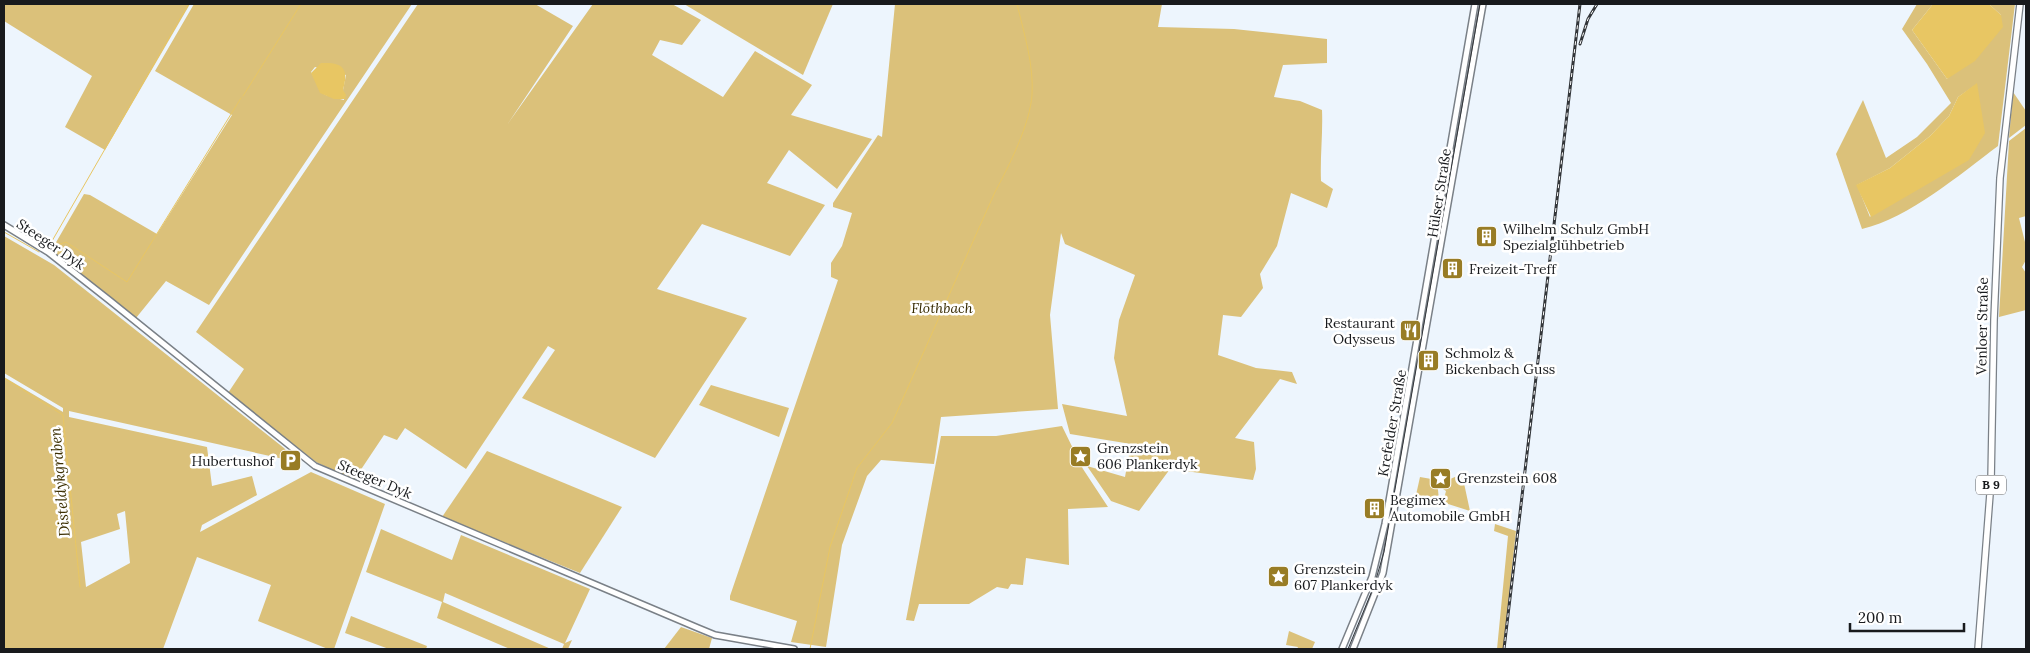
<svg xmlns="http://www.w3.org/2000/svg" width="2030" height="653" font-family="Lora,serif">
<rect width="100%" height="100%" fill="#edf5fd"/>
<!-- green -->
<g fill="#dbc17a" fill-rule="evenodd">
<polygon points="4,4 190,4 105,150 65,127 92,76 4,21"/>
<path d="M194,4h218l-203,301 -43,-24 -30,37 -85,-67 33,-57 6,1 67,39 75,-119 -77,-44zM315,67l31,8 -3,15 1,10c-28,-7 -20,-4 -33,-28z"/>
<polygon points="418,4 535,4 573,26 507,125 593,4 672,4 701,20 682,45 660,40 652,55 723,97 755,51 812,85 791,115 872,139 837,189 789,150 767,183 825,205 790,256 702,224 657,289 747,318 655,458 522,398 555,350 548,346 466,469 405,428 397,440 384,435 354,480 316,462 228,393 244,369 196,332"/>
<polygon points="684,4 833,4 803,75"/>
<path d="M895,4h267l-4,23 76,2 93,10v24l-44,2 -9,32 26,4 22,9c1,24 -2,47 -1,71l12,8 -6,19 -36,-15 -14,53 -17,28 3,14 -22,29 -18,-2 -5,40 38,13 36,4 5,12 -17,-5 -45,59 19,4 2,27 -3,11 -83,-11 -31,42 -28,-10 -24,-35 38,11 6,-33 -61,-10 -8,-30 65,12 -13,-58 5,-38 16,-45 -70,-31 -4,-11 -11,82 8,94 -117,8 -7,47 -53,-4 -14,16 -25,69 -16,102 -35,-5 6,-21 -67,-21v-4l108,-316 -7,-3v-14l11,-17 10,-33 -19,-6v-4l45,-68 4,2z"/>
<path d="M1917,4h16l-21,26 35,49 54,-64 -12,-11h26l-17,142c-39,29 -89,72 -136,83l-26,-75 27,-54 23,58 31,-21 34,-34 -24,-39 -25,-35zM1977,84l-107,133 -13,-32 33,-17 40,-32 19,-20 9,-19z"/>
<polygon points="2013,92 2026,111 2026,125 2009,138"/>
<polygon points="2026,128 2026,216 2019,218 2026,246 2026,260 2022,267 2026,273 2026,310 1999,317 2009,141"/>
<path d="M4,236l50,29 230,183 13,14 -228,-51v6l138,30 5,39 40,-10 5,19 -55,30 -2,7 111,-60 74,32 -51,145h-6l-70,-28 13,-36 -74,-28 -34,92h-159v-272l59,35v-4l-59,-35zM125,511l5,52 -44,24 -5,-45 39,-13 -3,-15z"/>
<polygon points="711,385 789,408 779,437 699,405"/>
<polygon points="1062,426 1083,469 1108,507 1068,509 1069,565 1026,558 1023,585 1011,584 1008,589 997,587 969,604 919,604 914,621 906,620 941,436 996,436"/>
<polygon points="487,451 622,507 580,573 442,517"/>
<polygon points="1462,474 1470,511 1445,503 1444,499 1446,491 1443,489 1443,482"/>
<polygon points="1420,477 1437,480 1439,500 1416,495"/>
<polygon points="1495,524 1516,531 1503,649 1497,649 1508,536 1494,531"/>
<polygon points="381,529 452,560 461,535 590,589 565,643 572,640 568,649 562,649 564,644 445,593 443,602 551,649 510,649 437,618 442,602 366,572"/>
<polygon points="351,616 427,646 426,649 389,649 345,633"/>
<polygon points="681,627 712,638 709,649 664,649"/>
<polygon points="1289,631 1315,642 1312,649 1297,649 1298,647 1286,645"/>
</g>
<!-- water -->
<g fill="#e8c663">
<polygon points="1933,4 1989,4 2001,15 2003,27 1975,61 1947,79 1912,30"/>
<path d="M321,63c23,-1 28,6 22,27l3,5 -1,4h-11l-14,-6 -9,-20z"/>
<polygon points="1977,83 1985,133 1969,160 1871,217 1856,185 1890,168 1930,136 1949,116 1958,97"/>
</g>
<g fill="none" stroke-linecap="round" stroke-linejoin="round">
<!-- stream -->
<g stroke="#e8c663" stroke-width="1">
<polyline points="178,22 189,4"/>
<polyline points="243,96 301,4"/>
<polyline points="4,232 39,252"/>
<polyline points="55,246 66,242 127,282 241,98"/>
<polyline points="48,248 177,24"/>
<polyline points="4,378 63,415 80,587"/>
<path d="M810,649l20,-102 27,-79 35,-45 103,-231c14,-26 35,-68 37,-97 2,-30 -8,-62 -15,-91"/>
</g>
<defs>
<g id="secondary">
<polyline points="4,225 48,252 109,300 315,466 698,628 715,635 794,649"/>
<polyline points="1342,649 1372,577 1385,524 1475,4"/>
<polyline points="1353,649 1383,573 1483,4"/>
</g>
<polyline id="primary" points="1978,649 1991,481 1994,320 2000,178 2020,4"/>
</defs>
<!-- secondary casing -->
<use href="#secondary" stroke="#7a8087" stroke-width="8"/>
<!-- primary casing -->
<use href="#primary" stroke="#7a8087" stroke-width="8"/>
<!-- secondary -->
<use href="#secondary" stroke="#fff" stroke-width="5"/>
<!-- primary -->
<use href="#primary" stroke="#fff" stroke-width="5.5"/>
<!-- tram -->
<polyline stroke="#323539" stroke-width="1" points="1348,649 1374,586 1384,552 1480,4"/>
<defs>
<g id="rail">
<polyline points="1580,44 1588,19 1597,4"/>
<polyline points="1504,649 1580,4"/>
</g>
</defs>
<!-- rail casing -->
<use href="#rail" stroke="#323539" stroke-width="3"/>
<!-- rail -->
<use href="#rail" stroke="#fff" stroke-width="1" stroke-dasharray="4" stroke-linecap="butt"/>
</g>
<!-- icons -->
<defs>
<symbol id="building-square" viewBox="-11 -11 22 22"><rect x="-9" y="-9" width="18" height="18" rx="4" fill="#987c25" stroke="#fff"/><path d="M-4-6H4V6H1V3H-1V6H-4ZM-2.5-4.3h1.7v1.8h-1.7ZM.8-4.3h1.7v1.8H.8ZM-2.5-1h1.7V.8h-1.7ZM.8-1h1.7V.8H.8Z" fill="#fff"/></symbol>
<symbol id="restaurant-square" viewBox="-11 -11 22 22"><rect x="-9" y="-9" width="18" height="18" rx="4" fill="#987c25" stroke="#fff"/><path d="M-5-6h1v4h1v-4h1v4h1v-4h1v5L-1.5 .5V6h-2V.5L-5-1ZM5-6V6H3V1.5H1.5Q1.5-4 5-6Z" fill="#fff"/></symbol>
<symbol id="sight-square" viewBox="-11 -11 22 22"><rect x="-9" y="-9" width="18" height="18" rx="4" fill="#987c25" stroke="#fff"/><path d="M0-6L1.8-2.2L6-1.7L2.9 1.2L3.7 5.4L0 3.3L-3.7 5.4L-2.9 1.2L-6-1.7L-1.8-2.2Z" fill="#fff"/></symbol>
<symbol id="parking-square" viewBox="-11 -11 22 22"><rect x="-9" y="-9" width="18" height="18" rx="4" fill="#987c25" stroke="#fff"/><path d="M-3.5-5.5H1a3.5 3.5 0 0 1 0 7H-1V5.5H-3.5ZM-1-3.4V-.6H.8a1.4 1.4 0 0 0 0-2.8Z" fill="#fff"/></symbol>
</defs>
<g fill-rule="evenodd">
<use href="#building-square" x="1474" y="224" width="25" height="25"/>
<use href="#building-square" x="1440" y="256" width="25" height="25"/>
<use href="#restaurant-square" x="1398" y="318" width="25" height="25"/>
<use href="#building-square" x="1416" y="348" width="25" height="25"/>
<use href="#sight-square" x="1068" y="444" width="25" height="25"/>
<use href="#parking-square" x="278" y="448" width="25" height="25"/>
<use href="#sight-square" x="1428" y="466" width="25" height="25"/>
<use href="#building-square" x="1362" y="496" width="25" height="25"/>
<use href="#sight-square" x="1266" y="564" width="25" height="25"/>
</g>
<g text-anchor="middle" stroke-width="5" stroke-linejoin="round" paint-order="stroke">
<!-- shield labels -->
<rect fill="#fff" stroke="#5d5f61" stroke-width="1" x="1976" y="475.5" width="30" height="19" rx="4"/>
<g font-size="12" font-weight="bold" fill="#181a1d">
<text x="1991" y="489">B 9</text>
</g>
<!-- street labels -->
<g font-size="14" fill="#181a1d" stroke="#fff">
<text transform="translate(1439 193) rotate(-81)" y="5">Hülser Straße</text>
<text transform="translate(51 244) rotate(34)" y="5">Steeger Dyk</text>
<text transform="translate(1982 326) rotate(-89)" y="5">Venloer Straße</text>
<text transform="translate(1392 423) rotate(-80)" y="5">Krefelder Straße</text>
<text transform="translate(375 479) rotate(23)" y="5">Steeger Dyk</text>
</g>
<!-- poi labels -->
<g font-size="14" fill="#181a1d" stroke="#fff" text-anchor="start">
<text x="1503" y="234">Wilhelm Schulz GmbH<tspan x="1503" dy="16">Spezialglühbetrieb</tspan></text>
<text x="1469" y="274">Freizeit-Treff</text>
<text x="1395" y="328" text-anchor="end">Restaurant<tspan x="1395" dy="16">Odysseus</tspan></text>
<text x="1445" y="358">Schmolz &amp;<tspan x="1445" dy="16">Bickenbach Guss</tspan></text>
<text x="1097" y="453">Grenzstein<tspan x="1097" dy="16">606 Plankerdyk</tspan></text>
<text x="274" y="466" text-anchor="end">Hubertushof</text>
<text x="1457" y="483">Grenzstein 608</text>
<text x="1390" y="505">Begimex<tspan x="1390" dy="16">Automobile GmbH</tspan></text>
<text x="1294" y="574">Grenzstein<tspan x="1294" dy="16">607 Plankerdyk</tspan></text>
</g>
<!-- park labels -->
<g font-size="14" font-style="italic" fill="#372a00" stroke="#fff">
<text x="942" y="313">Flöthbach</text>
</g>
<!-- water labels -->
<g font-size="15" font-style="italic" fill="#3c2f02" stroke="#fff">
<text transform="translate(60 482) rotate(-95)" y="5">Disteldykgraben</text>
</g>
</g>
<!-- border -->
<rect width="2030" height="653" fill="none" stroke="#181a1d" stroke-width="10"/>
<!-- scale -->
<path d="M1850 623v8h114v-8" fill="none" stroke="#181a1d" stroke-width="2.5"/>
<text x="1858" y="623" font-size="15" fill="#181a1d" stroke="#ffffff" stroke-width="4" paint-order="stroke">200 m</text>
</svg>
